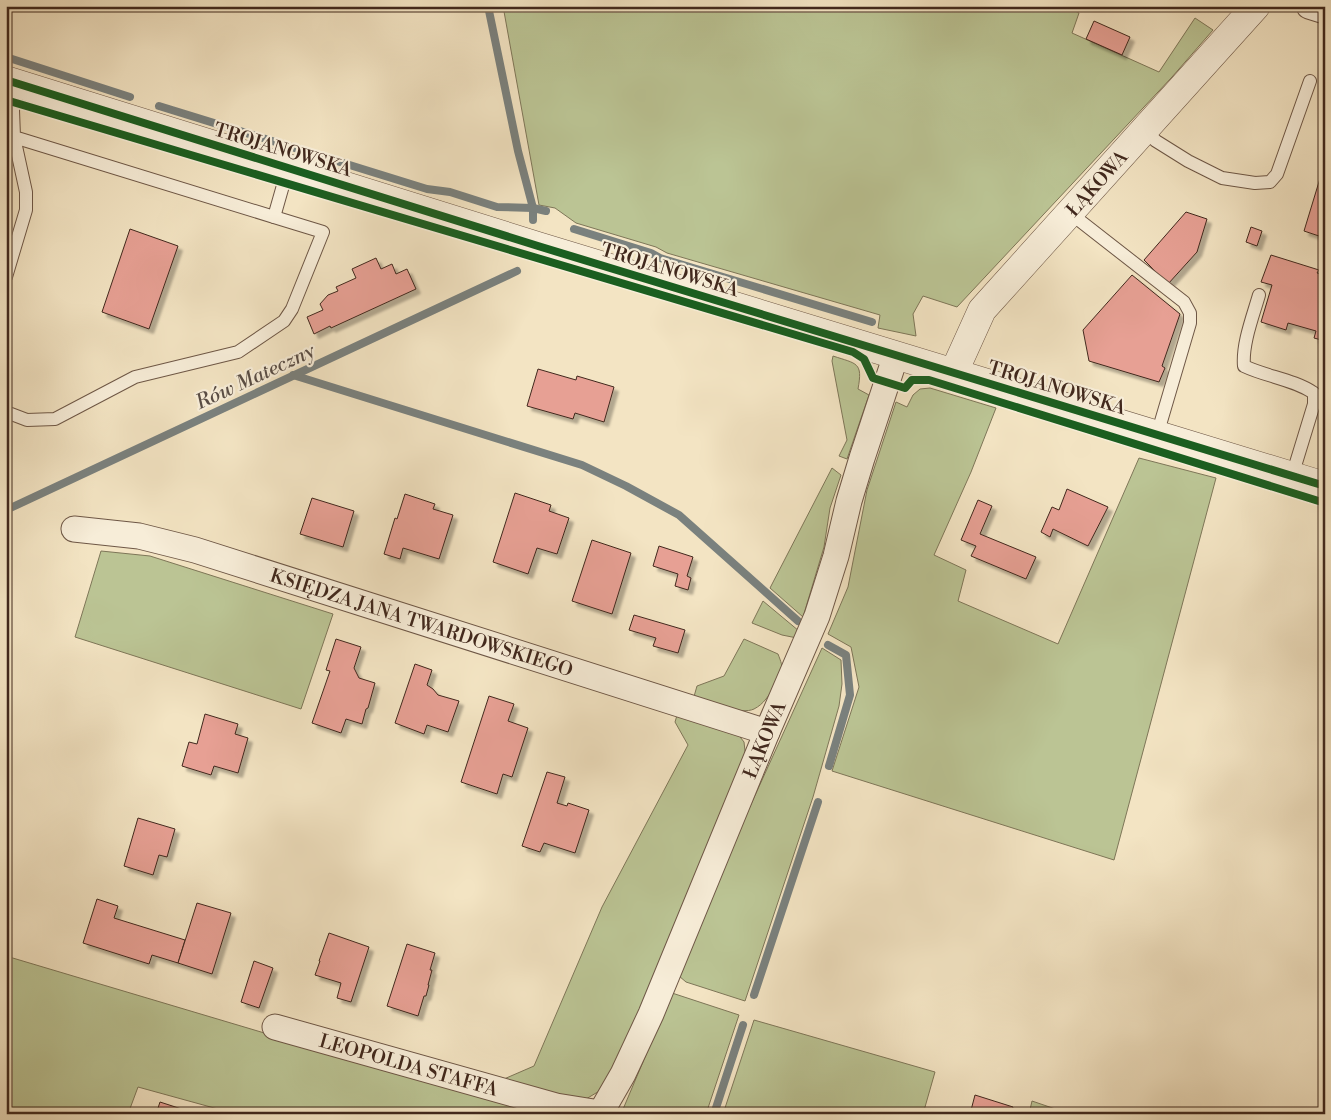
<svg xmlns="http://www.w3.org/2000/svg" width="1331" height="1120" font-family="'Libre Bodoni',serif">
<defs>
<filter id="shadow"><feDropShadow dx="4.5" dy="4.5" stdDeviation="1" flood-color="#0004"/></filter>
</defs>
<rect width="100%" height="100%" fill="#f3e4c3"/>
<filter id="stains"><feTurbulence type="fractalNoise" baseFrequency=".004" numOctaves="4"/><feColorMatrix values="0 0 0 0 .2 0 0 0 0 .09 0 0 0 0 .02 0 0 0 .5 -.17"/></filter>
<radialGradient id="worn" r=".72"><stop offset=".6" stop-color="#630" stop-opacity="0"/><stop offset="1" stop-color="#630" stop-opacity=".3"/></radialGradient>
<!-- green -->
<g fill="#bbc494" stroke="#7e7658">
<polygon points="503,6 1071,6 1070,8 1079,13 1072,33 1159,72 1195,18 1213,30 1172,77 957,307 923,296 913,314 916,336 878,328 880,315 667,253 656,247 576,223 555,208 539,205"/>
<path d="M833,356c24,8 30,6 25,33l11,6 -22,64 -8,-3 8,-16 -15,-79z"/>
<polygon points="930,388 996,408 971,472 934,555 966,570 958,601 1058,644 1139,458 1216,478 1114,860 832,771 859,687 851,647 828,634 848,587 867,490 896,402 907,407 913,395 920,389"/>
<polygon points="832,468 841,475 830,508 824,547 803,617 770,588"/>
<polygon points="101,551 150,556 333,614 301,709 75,637"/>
<polygon points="763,601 799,631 797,638 782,635 752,623"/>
<path d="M744,639l34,15c6,15 6,19 -3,32 -6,9 -11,18 -21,23 -12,6 -48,-5 -61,-9l4,-14 27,-10z"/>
<polygon points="822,648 841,660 842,684 839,706 813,797 745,1001 686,982 679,976 722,868"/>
<polygon points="678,712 737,733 744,742 746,760 745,770 606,1087 586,1099 576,1099 504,1079 534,1066 602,907 688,745 675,722"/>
<polygon points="6,956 261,1032 546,1114 236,1114 138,1087 128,1114 6,1114"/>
<polygon points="672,993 739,1015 706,1114 621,1114"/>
<polygon points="754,1020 935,1072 923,1114 723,1114"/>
<polygon points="1032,1101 1070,1114 1029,1114"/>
</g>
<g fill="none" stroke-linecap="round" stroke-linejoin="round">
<!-- stream -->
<g stroke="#7a817e" stroke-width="8">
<polyline points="488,6 518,151 533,208 533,220"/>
<polyline points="6,57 130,97"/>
<polyline points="159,106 427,189 450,192 497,207 533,208 546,211"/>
<polyline points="574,229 651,253 660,258 872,322"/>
<polyline points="293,375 582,465 626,486 679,515 798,621"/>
<polyline points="6,510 517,271"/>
<polyline points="828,645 846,655 850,695 829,766"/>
<polyline points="754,995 818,802"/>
<polyline points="714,1114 743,1025"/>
</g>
</g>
<!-- building -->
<g fill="#e7a094" stroke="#41281d" filter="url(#shadow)">
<polygon points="1094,21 1130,37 1122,55 1086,39"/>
<polygon points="1325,162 1325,238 1304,231"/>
<polygon points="1186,212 1207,219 1197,252 1168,284 1144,260"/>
<polygon points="1251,227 1262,231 1257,246 1246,242"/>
<polygon points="130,229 178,246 149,329 102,312"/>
<polygon points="1271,255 1319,270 1317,273 1325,275 1325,341 1314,338 1316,331 1288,323 1286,330 1261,322 1272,285 1261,282"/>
<polygon points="376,258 381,269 392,264 396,274 407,269 416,289 331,328 330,326 314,334 307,317 323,310 320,304 328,295 338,291 336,287 356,278 352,269"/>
<polygon points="1132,275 1180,314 1162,366 1165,368 1159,382 1089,361 1083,330"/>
<polygon points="538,369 576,380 577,376 614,387 604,422 575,413 573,419 527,406"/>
<polygon points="1067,489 1108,507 1088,546 1053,529 1050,537 1041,532 1052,507 1059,510"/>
<polygon points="515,493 551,505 549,511 569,518 557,554 537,548 528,574 493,562"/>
<polygon points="405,494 435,504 433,509 453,515 439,559 403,548 400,559 384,554 395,518 397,519"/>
<polygon points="312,498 354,511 343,547 300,534"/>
<polygon points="978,500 992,506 980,534 1036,557 1026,579 971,556 976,546 961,540"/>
<polygon points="592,540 631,553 612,614 572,601"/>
<polygon points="659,546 693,557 687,576 691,578 688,590 675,586 678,574 653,566"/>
<polygon points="634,615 685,630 678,653 653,646 656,638 629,630"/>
<polygon points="336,639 361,647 354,668 359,678 375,683 368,708 366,709 362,724 346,719 341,733 312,723 330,671 326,670"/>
<polygon points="415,664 432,670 427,685 433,689 438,695 459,701 448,732 427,725 424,734 395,723"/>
<polygon points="489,696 514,704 508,721 528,728 512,777 503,774 497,794 461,782"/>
<polygon points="205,714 238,724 235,734 248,738 238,773 214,766 211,775 182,766 189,742 197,744"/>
<polygon points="547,772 565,777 557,803 567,806 568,803 589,810 575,853 544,843 540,852 522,846"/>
<polygon points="138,818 175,829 167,857 159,855 153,875 124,866"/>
<polygon points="97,899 118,906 114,918 185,940 178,963 152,955 149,964 83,943"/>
<polygon points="197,903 231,913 212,974 178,963"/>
<polygon points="329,933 369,947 351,1002 337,998 341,983 315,975 320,961 319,961"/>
<polygon points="407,944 435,953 430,970 432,970 428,985 429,985 426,996 424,996 418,1016 387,1006"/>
<polygon points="254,961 273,968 259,1008 241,1002"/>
<polygon points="975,1095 1013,1107 1011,1114 970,1114"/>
<polygon points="160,1102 197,1114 156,1114"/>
</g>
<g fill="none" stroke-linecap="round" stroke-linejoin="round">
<defs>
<g id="service">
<polyline points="19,84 13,110 14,137 274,217 288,168"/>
<polyline points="1144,130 1156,141 1188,161 1222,178 1255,183 1270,182 1277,174 1310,81"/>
<polyline points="1070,213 1184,302 1190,313 1190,323 1157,435"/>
<polyline points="6,277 26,210 26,192 14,137"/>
<path d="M1259,295c-6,21 -17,49 -15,71 23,11 49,13 70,27v11l-22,72"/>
<polyline points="6,412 27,420 55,419 135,377 238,352 284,321 292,309 323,232 274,217"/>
</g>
<g id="minor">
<polyline points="1309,6 1325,11"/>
<path id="s1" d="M74,529l65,7 56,14 572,182"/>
<path id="s2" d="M275,1027l281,79 44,7"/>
<path id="s3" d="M600,1114l23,-40 28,-60 116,-282 50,-116 19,-60 13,-55 13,-43 34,-103"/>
</g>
<g id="tertiary">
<polyline points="6,80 538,246 1325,486"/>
<path id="s4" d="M954,372l28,-62 274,-304"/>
</g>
</defs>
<!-- service casing -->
<use href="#service" stroke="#6e5746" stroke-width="14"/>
<!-- minor casing -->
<use href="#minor" stroke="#6e5746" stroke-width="27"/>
<!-- tertiary casing -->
<use href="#tertiary" stroke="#6e5746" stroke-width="29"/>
<!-- service -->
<use href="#service" stroke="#f7edd8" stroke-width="12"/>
<!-- minor -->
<use href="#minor" stroke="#f7edd8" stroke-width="25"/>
<!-- tertiary -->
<use href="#tertiary" stroke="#f7edd8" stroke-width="28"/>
<defs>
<g id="cycleway">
<polyline points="6,80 538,246 1325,486"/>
<polyline points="6,100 853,352 864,359 873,378 905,388 912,380 929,380 1325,503"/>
</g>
</defs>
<!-- cycleway casing -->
<use href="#cycleway" stroke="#f7edd8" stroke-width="11"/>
<!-- cycleway -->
<use href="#cycleway" stroke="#1b5e20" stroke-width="8"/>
</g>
<g text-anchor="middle" stroke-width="4.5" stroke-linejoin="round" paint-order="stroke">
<!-- street labels -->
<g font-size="19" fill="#41281d" stroke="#f7edd8">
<text transform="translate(283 149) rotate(17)" y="7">TROJANOWSKA</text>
<text dy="7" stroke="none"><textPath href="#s4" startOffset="239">ŁĄKOWA</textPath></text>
<text transform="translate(670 269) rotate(17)" y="7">TROJANOWSKA</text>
<text transform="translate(1057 387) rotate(17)" y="7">TROJANOWSKA</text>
<text dy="7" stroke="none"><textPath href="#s1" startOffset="361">KSIĘDZA JANA TWARDOWSKIEGO</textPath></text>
<text dy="7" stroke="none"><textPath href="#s3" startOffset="409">ŁĄKOWA</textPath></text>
<text dy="7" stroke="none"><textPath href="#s2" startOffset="139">LEOPOLDA STAFFA</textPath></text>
</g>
<!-- water labels -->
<g font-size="20" font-style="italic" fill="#594d45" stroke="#f7edd8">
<text transform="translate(255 376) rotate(-25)" y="7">Rów Mateczny</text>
</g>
</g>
<!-- margin -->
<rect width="1331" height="1120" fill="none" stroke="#f3e4c3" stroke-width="25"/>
<rect x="8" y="8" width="1316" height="1105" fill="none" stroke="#41281d" stroke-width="2.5"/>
<rect x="12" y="12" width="1306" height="1095" fill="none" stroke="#41281d"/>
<rect width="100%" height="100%" filter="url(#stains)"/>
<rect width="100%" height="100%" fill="url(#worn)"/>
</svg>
